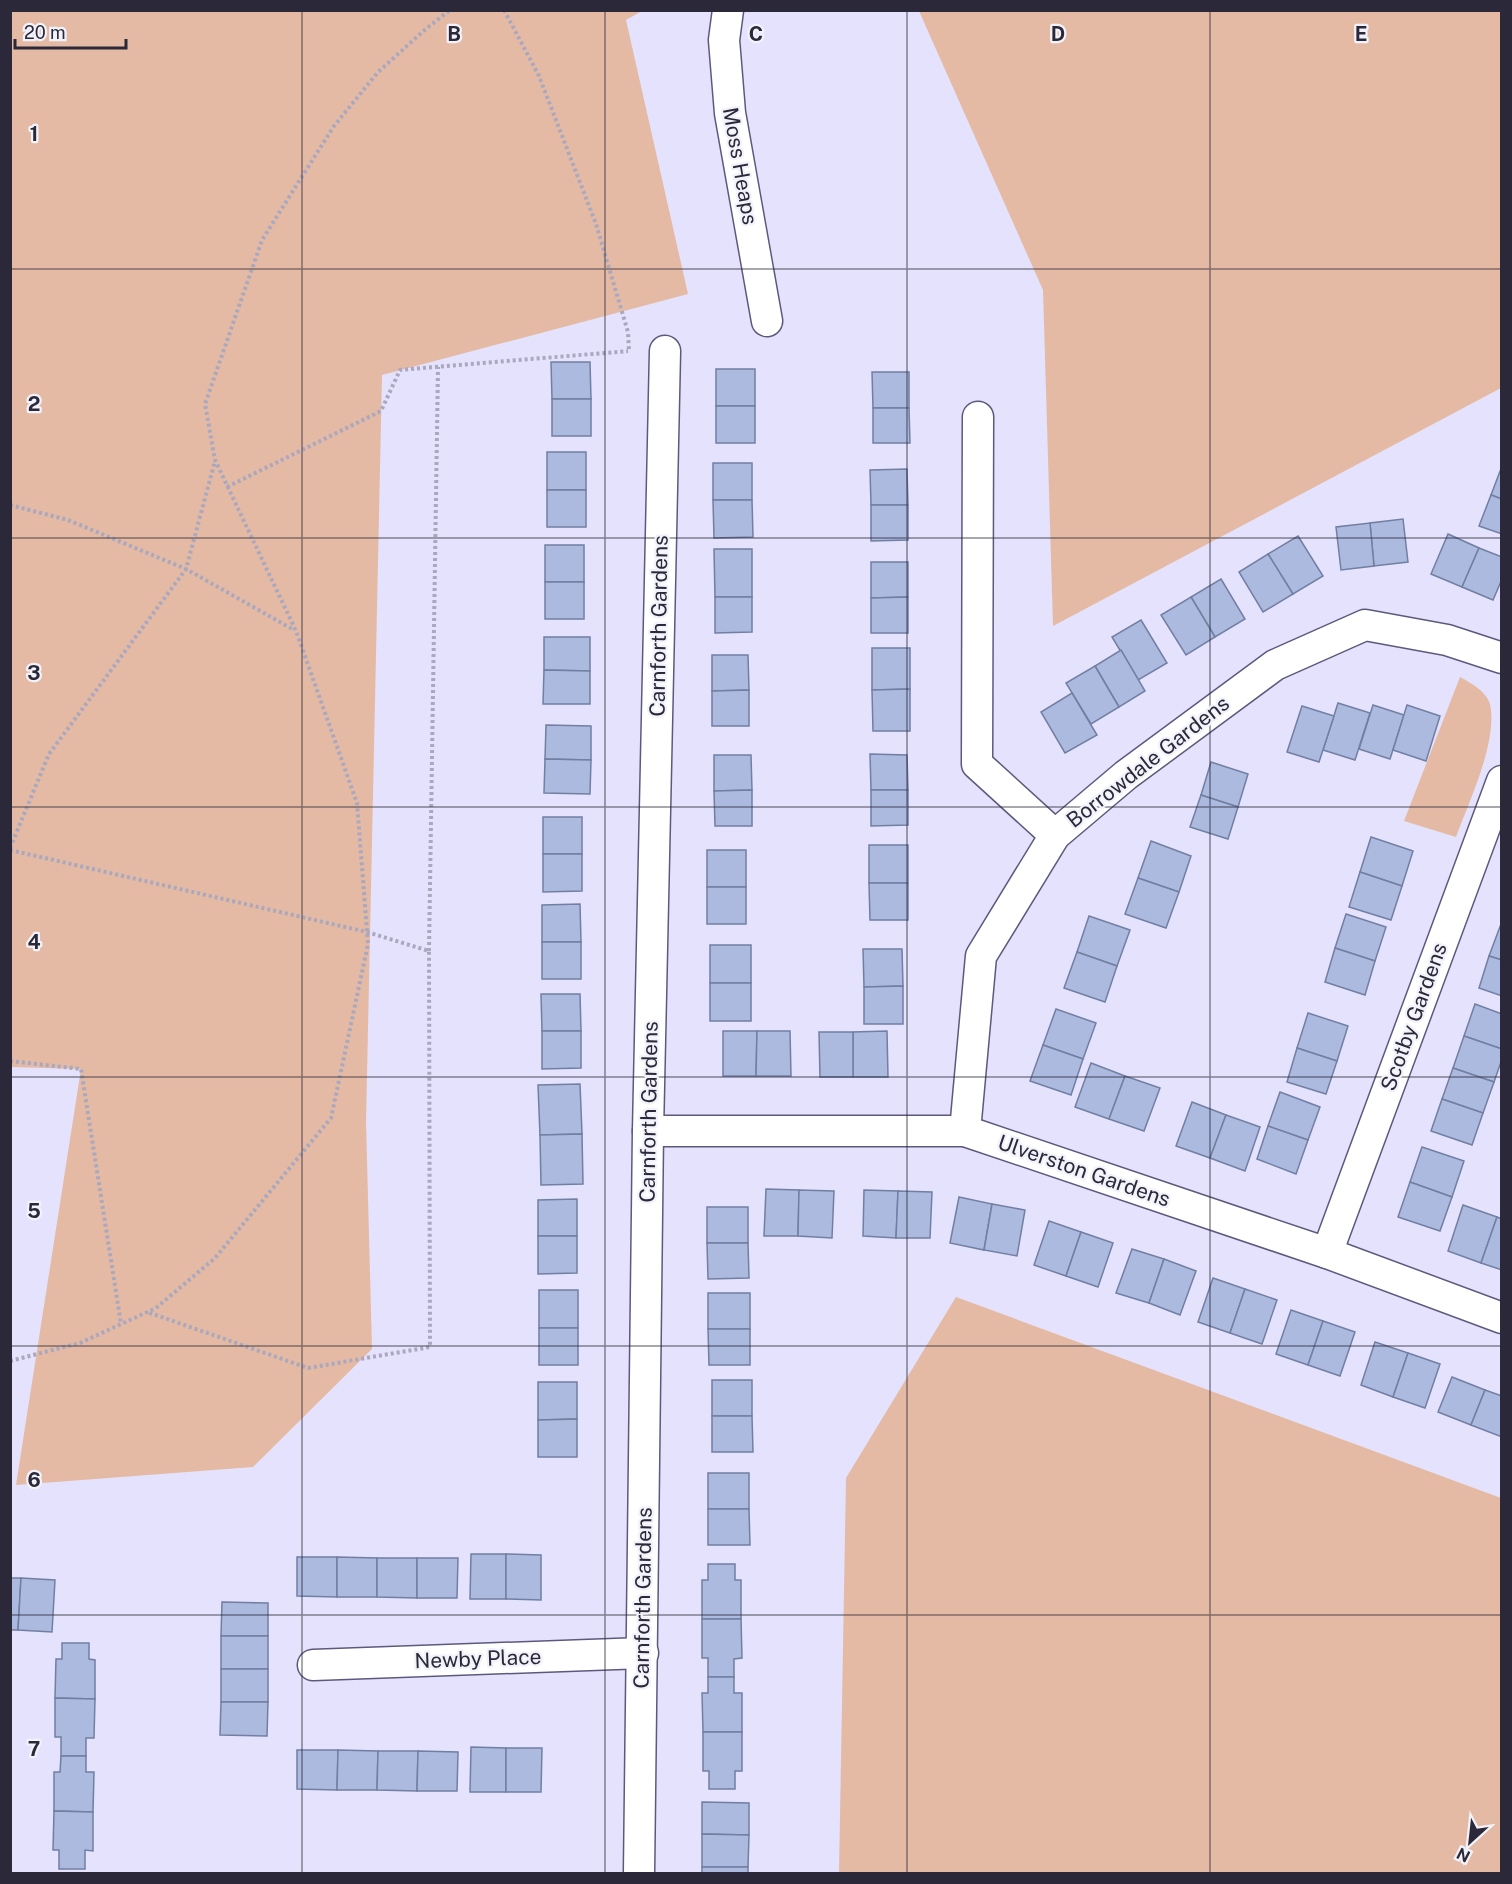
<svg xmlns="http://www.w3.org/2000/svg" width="1512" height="1884" font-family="'Public Sans',sans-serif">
<rect width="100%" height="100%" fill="#e4e2fc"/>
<!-- green -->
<g fill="#e4baa4">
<polygon points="11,10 642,11 626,20 688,294 382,375 366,1122 372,1349 253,1467 16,1485 81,1069 11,1067"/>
<polygon points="919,11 1501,11 1501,388 1053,626 1043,290"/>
<path d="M1460,677c11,6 26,14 30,27 8,38 -21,97 -34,133l-52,-16z"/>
<polygon points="956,1297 1501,1498 1501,1873 839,1873 846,1478"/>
</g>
<!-- building -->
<g fill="#acbae0" stroke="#727fa2" stroke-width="1.5">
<polygon points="551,362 590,362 591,399 552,399"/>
<rect x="716" y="369" width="39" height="37"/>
<polygon points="872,372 909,372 909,408 873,408"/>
<rect x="552" y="399" width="39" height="37"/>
<rect x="716" y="406" width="39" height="37"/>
<polygon points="873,408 909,408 910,443 873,443"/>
<rect x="547" y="452" width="39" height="38"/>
<rect x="713" y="463" width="39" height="37"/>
<polygon points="1502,466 1502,499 1491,495"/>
<polygon points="907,469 908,505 871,505 870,470"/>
<rect x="547" y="490" width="39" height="37"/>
<polygon points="1491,495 1502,499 1502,534 1479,526"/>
<polygon points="713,500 752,500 753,537 714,538"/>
<polygon points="871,505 908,505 908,540 871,541"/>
<polygon points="1403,519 1408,562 1374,566 1370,523"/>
<polygon points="1370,523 1374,566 1341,570 1336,527"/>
<polygon points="1448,534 1479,548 1462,587 1431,574"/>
<polygon points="1298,536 1323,576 1293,594 1268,554"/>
<rect x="545" y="545" width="39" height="37"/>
<polygon points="1479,548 1502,557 1502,579 1493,600 1462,587"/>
<polygon points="714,549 752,549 752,597 715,597"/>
<polygon points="1268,554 1293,594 1263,612 1239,572"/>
<polygon points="871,562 908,562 908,597 871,598"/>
<polygon points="1221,579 1245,619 1215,637 1191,597"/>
<rect x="545" y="582" width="39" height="37"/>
<polygon points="715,597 752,597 752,632 715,633"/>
<polygon points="908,597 908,633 871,633 871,598"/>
<polygon points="1191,597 1215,637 1186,655 1161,615"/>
<polygon points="1141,620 1167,663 1138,680 1112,637"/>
<polygon points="544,637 590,637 590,671 544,670"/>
<polygon points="872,648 910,648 910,689 872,690"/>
<polygon points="1121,650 1145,691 1119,707 1095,666"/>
<polygon points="712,655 748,655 749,690 712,691"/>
<polygon points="1095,666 1119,707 1091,724 1066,683"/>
<polygon points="544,670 590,671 590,704 543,704"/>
<polygon points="910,689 910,731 873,731 872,690"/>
<polygon points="749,690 749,726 712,726 712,691"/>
<polygon points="1072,693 1097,735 1065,753 1041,712"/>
<polygon points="1338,703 1370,713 1355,760 1323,750"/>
<polygon points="1373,705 1404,715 1390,759 1359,749"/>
<polygon points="1407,705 1440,716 1426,761 1393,750"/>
<polygon points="1302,706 1334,716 1319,762 1287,752"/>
<polygon points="546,725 591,726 591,760 545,759"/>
<polygon points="870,754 907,755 908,790 871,790"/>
<polygon points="714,755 751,755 752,790 714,791"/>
<polygon points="545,759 591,760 590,794 544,793"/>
<polygon points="1211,762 1248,774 1238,807 1201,795"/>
<polygon points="752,790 752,826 715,826 714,791"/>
<polygon points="871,790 908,790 908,825 871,826"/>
<polygon points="1201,795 1238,807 1228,839 1190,827"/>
<rect x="543" y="817" width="39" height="37"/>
<polygon points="1371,837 1413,851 1402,886 1360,872"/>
<polygon points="1151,841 1191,856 1179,892 1138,878"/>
<rect x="869" y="845" width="39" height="38"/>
<rect x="707" y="850" width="39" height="37"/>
<polygon points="543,854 582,854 582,891 543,892"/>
<polygon points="1360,872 1402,886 1391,920 1349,907"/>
<polygon points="1138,878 1179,892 1166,928 1125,914"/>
<polygon points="869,883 908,883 908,920 870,920"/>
<rect x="707" y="887" width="39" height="37"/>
<polygon points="580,904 581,942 542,942 542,905"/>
<polygon points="1346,914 1386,927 1375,961 1335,948"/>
<polygon points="1089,916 1130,930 1117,966 1077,952"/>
<polygon points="1501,924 1502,924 1502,960 1489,956"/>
<rect x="542" y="942" width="39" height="37"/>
<rect x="710" y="945" width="41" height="38"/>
<polygon points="1335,948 1375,961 1365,995 1325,982"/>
<polygon points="863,949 902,949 903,986 864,987"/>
<polygon points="1077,952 1117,966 1105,1002 1064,988"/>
<polygon points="1489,956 1502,960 1502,996 1479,988"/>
<rect x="710" y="983" width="41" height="38"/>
<polygon points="903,986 903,1024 864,1024 864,987"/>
<polygon points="541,994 580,994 581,1031 542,1031"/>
<polygon points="1475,1004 1502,1014 1502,1049 1464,1036"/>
<polygon points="1056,1009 1096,1023 1083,1059 1043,1045"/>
<polygon points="1308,1013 1348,1026 1337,1061 1297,1048"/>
<polygon points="542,1031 581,1031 581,1068 542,1069"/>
<polygon points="723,1031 757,1031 756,1076 723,1076"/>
<polygon points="757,1031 790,1031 791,1076 756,1076"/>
<polygon points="887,1031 888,1077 853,1077 853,1032"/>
<polygon points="819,1032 853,1032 853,1077 820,1077"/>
<polygon points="1464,1036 1502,1049 1502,1059 1494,1082 1453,1068"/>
<polygon points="1043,1045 1083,1059 1071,1095 1030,1081"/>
<polygon points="1297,1048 1337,1061 1326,1094 1287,1082"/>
<polygon points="1091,1063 1125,1076 1109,1119 1075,1107"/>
<polygon points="1453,1068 1494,1082 1483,1113 1442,1099"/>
<polygon points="1125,1076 1160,1088 1144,1131 1109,1119"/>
<polygon points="580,1084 582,1134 540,1135 538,1085"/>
<polygon points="1280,1092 1320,1107 1308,1140 1268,1126"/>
<polygon points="1442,1099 1483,1113 1472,1145 1431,1131"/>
<polygon points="1192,1102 1226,1115 1210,1158 1176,1146"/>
<polygon points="1226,1115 1260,1127 1245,1171 1210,1158"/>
<polygon points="1268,1126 1308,1140 1296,1174 1257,1159"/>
<polygon points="582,1134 583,1184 541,1185 540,1135"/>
<polygon points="1422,1147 1464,1161 1452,1197 1410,1182"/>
<polygon points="1410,1182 1452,1197 1440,1231 1398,1217"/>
<polygon points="766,1189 799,1190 798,1236 764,1236"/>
<polygon points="799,1190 834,1191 832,1238 798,1236"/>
<polygon points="864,1190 898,1191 896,1238 863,1236"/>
<polygon points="898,1191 932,1192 930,1238 896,1238"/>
<polygon points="959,1197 992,1204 984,1250 950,1243"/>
<polygon points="577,1199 577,1236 538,1236 538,1200"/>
<polygon points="992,1204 1025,1210 1017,1256 984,1250"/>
<polygon points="1463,1205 1497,1217 1481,1263 1448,1251"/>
<rect x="707" y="1207" width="41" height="36"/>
<polygon points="1497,1217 1502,1219 1502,1270 1481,1263"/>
<polygon points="1049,1221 1081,1232 1066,1276 1034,1265"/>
<polygon points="1081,1232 1113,1243 1098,1287 1066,1276"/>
<polygon points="538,1236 577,1236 577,1273 538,1274"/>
<polygon points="707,1243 748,1243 749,1278 708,1279"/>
<polygon points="1132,1249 1164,1259 1149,1303 1116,1293"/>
<polygon points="1164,1259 1196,1271 1180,1315 1149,1303"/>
<polygon points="1213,1278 1245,1289 1230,1333 1198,1322"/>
<polygon points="1245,1289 1277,1300 1262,1344 1230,1333"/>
<rect x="539" y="1290" width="39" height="38"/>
<rect x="708" y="1293" width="42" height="36"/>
<polygon points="1291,1310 1323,1321 1308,1365 1276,1354"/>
<polygon points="1323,1321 1355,1332 1340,1376 1308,1365"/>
<rect x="539" y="1328" width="39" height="37"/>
<polygon points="708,1329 750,1329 750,1365 709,1365"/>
<polygon points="1375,1342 1408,1353 1393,1397 1361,1385"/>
<polygon points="1408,1353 1440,1364 1425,1408 1393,1397"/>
<polygon points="1452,1377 1485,1390 1471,1425 1438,1412"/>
<rect x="712" y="1380" width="40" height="36"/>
<polygon points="538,1382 577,1382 577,1419 538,1420"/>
<polygon points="1485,1390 1502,1396 1502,1437 1471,1425"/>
<polygon points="712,1416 752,1416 753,1452 712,1452"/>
<polygon points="577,1419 577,1457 538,1457 538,1420"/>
<rect x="708" y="1473" width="41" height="36"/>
<polygon points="708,1509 749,1509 750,1545 708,1545"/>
<polygon points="471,1554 506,1554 506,1599 470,1599"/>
<polygon points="506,1554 541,1555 541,1600 506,1599"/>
<polygon points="297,1557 337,1557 337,1597 297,1596"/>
<polygon points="337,1557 377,1558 377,1597 337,1597"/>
<polygon points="377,1558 417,1558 417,1598 377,1597"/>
<polygon points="417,1558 458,1558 457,1598 417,1598"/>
<polygon points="708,1564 735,1564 735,1580 741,1580 741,1619 702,1619 702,1580 708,1580"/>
<polygon points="10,1578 21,1578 18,1630 10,1630"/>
<polygon points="21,1578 55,1580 52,1632 18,1630"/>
<polygon points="222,1602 268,1603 268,1636 221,1636"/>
<polygon points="702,1619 741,1619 742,1658 734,1659 734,1677 708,1677 708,1658 702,1658"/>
<rect x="221" y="1636" width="47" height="33"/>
<polygon points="62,1643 89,1643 89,1659 95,1660 95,1699 55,1698 56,1659 62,1659"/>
<rect x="221" y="1669" width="47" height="33"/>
<polygon points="708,1677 734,1677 734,1693 742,1693 742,1732 703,1732 702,1693 708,1693"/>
<polygon points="55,1698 95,1699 94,1738 86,1738 86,1756 61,1756 61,1737 55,1737"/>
<polygon points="221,1702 268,1702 267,1736 220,1735"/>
<polygon points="703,1732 742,1732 742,1771 735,1771 735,1789 709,1789 709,1771 703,1771"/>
<polygon points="471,1747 506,1748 506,1792 470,1792"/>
<polygon points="506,1748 542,1748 541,1792 506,1792"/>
<polygon points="297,1750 338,1750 337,1790 297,1789"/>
<polygon points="338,1750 378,1751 377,1790 337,1790"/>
<polygon points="378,1751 418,1751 417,1791 377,1790"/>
<polygon points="418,1751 458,1752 457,1791 417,1791"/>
<polygon points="61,1756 86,1756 86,1772 94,1772 93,1812 54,1811 54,1772 60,1772"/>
<polygon points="702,1802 749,1803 749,1835 702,1834"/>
<polygon points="54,1811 93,1812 93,1851 85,1850 85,1869 59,1869 59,1850 53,1850"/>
<polygon points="702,1834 749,1835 748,1867 702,1867"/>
<rect x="702" y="1867" width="46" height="7"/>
</g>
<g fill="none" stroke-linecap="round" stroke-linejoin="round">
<defs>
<g id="street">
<polyline points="728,10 724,40 730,113 767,321"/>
<polyline points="978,417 977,764 1055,835"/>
<polyline points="648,1131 965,1131 1327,1253 1502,1318"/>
<polyline points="965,1131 981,956 1055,835 1126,775 1275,665 1365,625 1447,640 1502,658"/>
<polyline points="1327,1253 1502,781"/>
<polyline points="313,1665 643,1653"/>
<polyline points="639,1874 648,1131 665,351"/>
</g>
</defs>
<!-- street casing -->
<use href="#street" stroke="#5d597d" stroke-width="33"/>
<!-- path -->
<g stroke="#aaa8bf" stroke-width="4" stroke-dasharray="3 3" stroke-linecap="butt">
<polyline points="504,10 539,76 596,224 628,332 629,351"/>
<polyline points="227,487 381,411 400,370 628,351"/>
<polyline points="10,505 68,520 186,569 294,630"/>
<polyline points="10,848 49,754 186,569 215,461"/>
<polyline points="10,850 367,932 429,951 430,1347 308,1368 147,1312"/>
<polyline points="429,951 438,367"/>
<polyline points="10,1061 81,1069 121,1324"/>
<polyline points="10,1361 80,1343 156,1308 215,1258 331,1118 368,944 357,803 296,631 215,460 205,404 262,240 334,126 378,72 427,28 450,10"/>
</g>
<!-- street -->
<use href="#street" stroke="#fff" stroke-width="30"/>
</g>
<!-- grid -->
<path fill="none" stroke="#2b2939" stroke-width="1.5" stroke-opacity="0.55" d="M302,10v1864M605,10v1864M907,10v1864M1210,10v1864M10,269h1492M10,538h1492M10,807h1492M10,1077h1492M10,1346h1492M10,1615h1492"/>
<g text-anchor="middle" stroke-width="4.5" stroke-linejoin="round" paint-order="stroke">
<!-- street labels -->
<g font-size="21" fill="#2b2939" stroke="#f2f2fa">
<text transform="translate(740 166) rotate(80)" y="7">Moss Heaps</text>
<text transform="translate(659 626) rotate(-89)" y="7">Carnforth Gardens</text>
<text transform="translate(1148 762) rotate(-38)" y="7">Borrowdale Gardens</text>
<text transform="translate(1414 1017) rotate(-70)" y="7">Scotby Gardens</text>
<text transform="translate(649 1112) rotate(-89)" y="7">Carnforth Gardens</text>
<text transform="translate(1084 1171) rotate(19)" y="7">Ulverston Gardens</text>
<text transform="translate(643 1598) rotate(-89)" y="7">Carnforth Gardens</text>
<text transform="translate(478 1659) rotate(-2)" y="7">Newby Place</text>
</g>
</g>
<g font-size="20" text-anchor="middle" font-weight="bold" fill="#2b2939" stroke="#f2f2fa" stroke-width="4.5" stroke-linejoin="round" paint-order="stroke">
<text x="454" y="41">B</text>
<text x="756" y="41">C</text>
<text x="1058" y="41">D</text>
<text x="1361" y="41">E</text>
<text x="34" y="141">1</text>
<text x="34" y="411">2</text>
<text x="34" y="680">3</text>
<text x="34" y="949">4</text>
<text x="34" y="1218">5</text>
<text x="34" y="1487">6</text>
<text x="34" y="1756">7</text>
</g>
<!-- border -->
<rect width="1512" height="1884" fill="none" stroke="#2b2939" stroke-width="24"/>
<!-- north arrow -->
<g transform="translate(1470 1842) rotate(207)" stroke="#f2f2fa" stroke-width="4.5" paint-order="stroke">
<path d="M0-4.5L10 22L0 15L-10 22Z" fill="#2b2939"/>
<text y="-9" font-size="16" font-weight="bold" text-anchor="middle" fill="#2b2939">N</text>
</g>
<!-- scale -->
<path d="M15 39v9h111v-9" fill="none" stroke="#2b2939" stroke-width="3"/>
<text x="24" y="39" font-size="18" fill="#2b2939" stroke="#f2f2fa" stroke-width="4.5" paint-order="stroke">20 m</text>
</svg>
